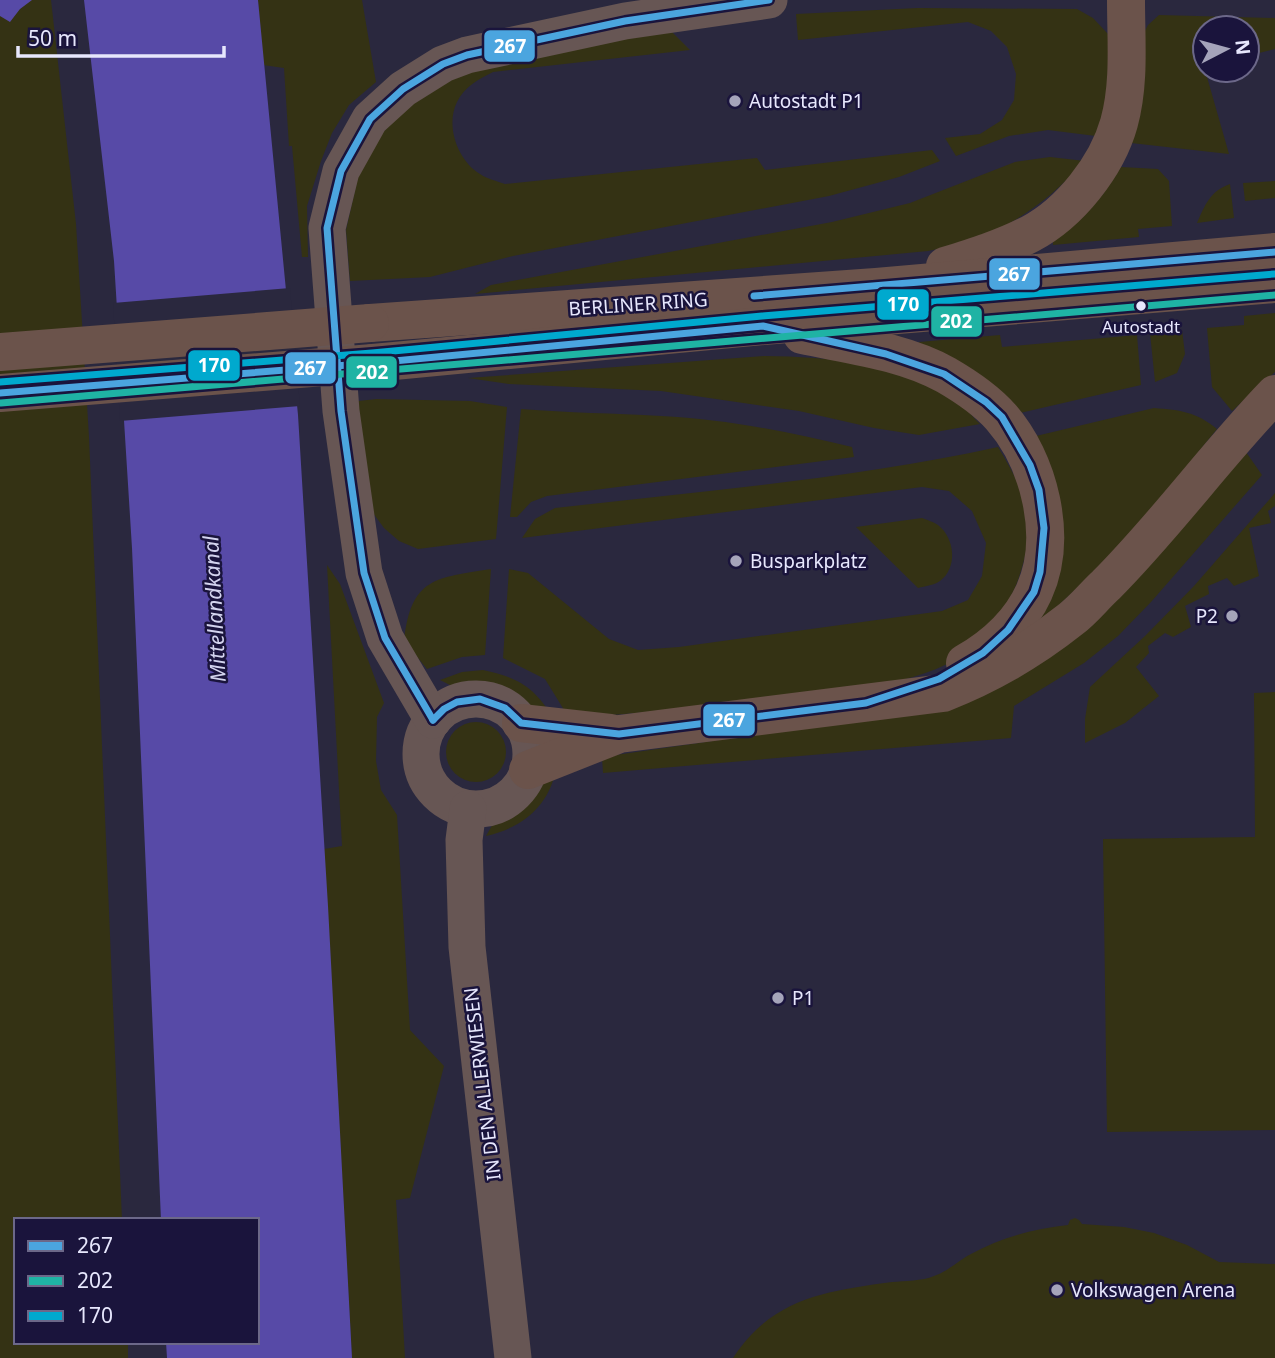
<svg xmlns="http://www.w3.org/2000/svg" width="1275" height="1358" font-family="'Noto Sans',sans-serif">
<rect width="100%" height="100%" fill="#2a283e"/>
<!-- green -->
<g fill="#343214">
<polygon points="0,0 51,0 76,224 89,437 122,1220 16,1220 16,1342 128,1342 128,1358 0,1358"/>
<polygon points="258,0 362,0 376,82 349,105 332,133 321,161 307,206 308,257 302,257 292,146 289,146 284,68 263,65"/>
<polygon points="918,8 1077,9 1093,18 1108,34 1110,98 1096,136 1048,130 1009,136 956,156 945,138 980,134 1002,120 1014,100 1016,74 1007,47 991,31 968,22 798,40 796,14"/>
<polygon points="1159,15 1275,18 1275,49 1247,56 1247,28 1205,28 1205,70 1229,154 1131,143 1139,42 1148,25"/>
<path d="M670,30l20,20 -197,22c-14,7 -29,15 -36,30 -12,24 1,59 23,72 7,5 17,7 25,10l252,-26 8,12 167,-20 8,11 -41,16 -70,19 -316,60 -83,21 -80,4 -4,-51 13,-57 22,-39 31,-31 58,-34z"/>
<path d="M1050,157l35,4c-35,38 -67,62 -115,81 -13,5 -29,6 -42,9l-453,43 16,-9 341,-63 78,-19 105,-41z"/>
<polygon points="1121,167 1158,169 1169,181 1172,226 1138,229 1139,237 1053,245 1053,237 1103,194"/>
<polygon points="1275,181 1275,198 1245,201 1243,183"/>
<path d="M1230,184l4,34 -37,5c8,-18 13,-32 33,-39z"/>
<polygon points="1275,313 1275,372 1232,411 1212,387 1207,328 1244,325 1244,316"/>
<polygon points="1182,330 1185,354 1177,373 1155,382 1150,333"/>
<polygon points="1000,335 1002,347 1137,335 1141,385 1020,413 919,350 919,342"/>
<path d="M764,356c67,1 135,6 192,45 9,6 16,15 24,23l-61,11 -45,-7 -75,-17 -138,-20 -152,-7 -41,-6z"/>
<polygon points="377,399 470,401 507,407 496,539 418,549 399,541 384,528 370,509 358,401"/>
<path d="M1154,408c27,2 42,4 63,21l-94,116 -94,88 7,-197z"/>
<path d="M521,409c48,4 92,4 140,7 64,3 129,16 191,31l2,10 -307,39 -16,6 -14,15h-7z"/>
<path d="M998,447c29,48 40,74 21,130 -8,25 -31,62 -54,77 -46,31 -129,39 -184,45 -71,8 -141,14 -212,19l-24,-39 -42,-21 6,-89 19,4 81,66 29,11 41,-3 263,-36 26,-11 14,-24 4,-33 -14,-32 -23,-20 -27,-4 -400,51 13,-19 20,-11c148,-17 297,-29 443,-61z"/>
<polygon points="1246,452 1262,475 1151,602 1118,636 1084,663 1014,706 1011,738 603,773 602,757 947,707"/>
<polygon points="1275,493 1275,506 1268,511 1271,523 1249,528 1259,576 1234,586 1227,578 1208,586 1209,594 1185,606 1191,627 1173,637 1165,633 1148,646 1149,653 1136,667 1159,696 1125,723 1085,743 1085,719 1090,687 1145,636 1194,586"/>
<path d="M922,518c5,2 12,4 16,7 17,13 20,43 2,56 -5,4 -15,5 -22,7l-62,-61z"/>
<polygon points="327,565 340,584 384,703 377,717 376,761 381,790 397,815 410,1030 444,1066 410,1198 396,1200 405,1358 352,1358 324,849 342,846"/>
<path d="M491,569l-6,86 -23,2 -35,12 -23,-28c7,-64 32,-63 87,-72z"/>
<path d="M483,670c34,7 52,17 70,48l-31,-11 -30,-17 -14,-3h-24l-14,-7 22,-8z"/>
<polygon points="1275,692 1275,1130 1107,1132 1103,839 1255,837 1254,693"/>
<circle cx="476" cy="752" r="30"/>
<path d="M557,764c-6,40 -32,63 -71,72l13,-23 23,-15z"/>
<path d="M1075,1218l4,2 3,4 42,3 30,6 33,12 32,17 56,2v94h-542c39,-60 93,-67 159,-76 13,-1 30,-1 42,-6 13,-4 25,-16 37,-22 30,-17 63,-25 97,-29l2,-5z"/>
</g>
<!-- water -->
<g fill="#574aa7">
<polygon points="0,0 32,0 20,9 10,22 0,16"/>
<polygon points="84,0 258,0 298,415 328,906 352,1358 167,1358 166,1342 257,1342 257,1220 161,1220 132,548 114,261"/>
</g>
<!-- pier -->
<polygon fill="#2a283e" points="290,288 300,406 120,421 113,303"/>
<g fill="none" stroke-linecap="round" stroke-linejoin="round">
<!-- minor -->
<g stroke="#675654" stroke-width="37">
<circle cx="476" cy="754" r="55"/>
<polyline points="433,720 385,638 364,573 341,411 327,228 341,171 370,119 403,89 443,64 467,55 625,21 769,0"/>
<polyline points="468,809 464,840 467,947 513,1358"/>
</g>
<!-- major -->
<g stroke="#6b534b" stroke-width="38">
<path d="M945,266c29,-9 58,-18 85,-32 40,-21 77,-68 89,-111 11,-40 7,-82 7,-123"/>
<polyline points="370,323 876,287 1275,252"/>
<path d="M802,335c47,10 101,16 144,40 19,11 40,25 55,42 38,43 58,120 33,175 -14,31 -41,55 -69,71"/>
<polyline points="373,363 763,326 1275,284"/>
<polyline points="521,723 610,733"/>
<path d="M528,770l91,-36 324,-41c46,-18 89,-43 128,-74 13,-10 23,-23 35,-34 60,-60 110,-130 169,-191"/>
</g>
<!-- major-bridge -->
<g stroke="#6b534b" stroke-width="38">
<polyline points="0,352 370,323"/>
<polyline points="0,393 373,363"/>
</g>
<defs>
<g id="bus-1">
<polyline points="754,296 1275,252"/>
<polyline points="0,393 373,363 763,326 886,354 944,374 986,402 1002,417 1030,465 1039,490 1044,528 1040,572 1034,592 1008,630 983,653 939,679 866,703 619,734 521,723 505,708 480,699 457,702 444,709 433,720"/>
<polyline points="433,720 385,638 364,573 341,411 327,228 341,171 370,119 403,89 443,64 467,55 625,21 769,0"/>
</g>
<path id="bus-2" d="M1,403c425,-34 849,-74 1274,-108"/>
<polyline id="bus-3" points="0,382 372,353 762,316 1274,274"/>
</defs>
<!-- bus-1 casing -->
<use href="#bus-1" stroke="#1a143c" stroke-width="12"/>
<!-- bus-2 casing -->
<use href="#bus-2" stroke="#1a143c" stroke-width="12"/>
<!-- bus-3 casing -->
<use href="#bus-3" stroke="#1a143c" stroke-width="12"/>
<!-- bus-1 -->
<use href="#bus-1" stroke="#4ba5df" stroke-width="7"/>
<!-- bus-2 -->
<use href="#bus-2" stroke="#1fb3a4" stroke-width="7"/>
<!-- bus-3 -->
<use href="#bus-3" stroke="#00a9ce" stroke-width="7"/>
</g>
<!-- markers -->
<g fill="#a5a4ba" stroke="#1a143c" stroke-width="2.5">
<circle cx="735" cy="101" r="7"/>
<circle cx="736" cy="561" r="7"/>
<circle cx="1232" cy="616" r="7"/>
<circle cx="778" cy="998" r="7"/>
<circle cx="1057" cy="1290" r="7"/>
</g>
<circle fill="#e7e7fd" stroke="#1a143c" stroke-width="2.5" cx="1141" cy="306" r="6"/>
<g text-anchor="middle" stroke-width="5" stroke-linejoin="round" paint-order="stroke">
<!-- bus labels -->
<g font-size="17" fill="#e7e7fd" stroke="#1a143c">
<text x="1141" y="333">Autostadt</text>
</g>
<!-- poi labels -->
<g font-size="19" fill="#e7e7fd" stroke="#1a143c" text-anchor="start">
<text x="749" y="108">Autostadt P1</text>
<text x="750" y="568">Busparkplatz</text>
<text x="1218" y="623" text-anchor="end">P2</text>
<text x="792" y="1005">P1</text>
<text x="1071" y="1297">Volkswagen Arena</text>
</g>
<!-- street labels -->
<g font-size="19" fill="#e7e7fd" stroke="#1a143c">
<text transform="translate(638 304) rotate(-4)" y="7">BERLINER RING</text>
<text transform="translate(482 1084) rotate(-97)" y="7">IN DEN ALLERWIESEN</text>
</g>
<!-- water labels -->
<g font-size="21" font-style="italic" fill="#d4d4ef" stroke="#1a143c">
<text transform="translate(215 609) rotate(-93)" y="7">Mittellandkanal</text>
</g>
</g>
<g stroke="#1a143c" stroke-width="2.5">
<rect x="483" y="29" width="53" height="34" rx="7" fill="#4ba5df"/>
<rect x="988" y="257" width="53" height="34" rx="7" fill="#4ba5df"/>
<rect x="876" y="288" width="54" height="33" rx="7" fill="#00a9ce"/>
<rect x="930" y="305" width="53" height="33" rx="7" fill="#1fb3a4"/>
<rect x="187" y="349" width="54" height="33" rx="7" fill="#00a9ce"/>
<rect x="284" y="351" width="53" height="34" rx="7" fill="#4ba5df"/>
<rect x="345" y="355" width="53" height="34" rx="7" fill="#1fb3a4"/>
<rect x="702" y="703" width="54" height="34" rx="7" fill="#4ba5df"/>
</g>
<g font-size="19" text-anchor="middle" font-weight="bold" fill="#fff">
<text x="510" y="53">267</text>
<text x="1014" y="281">267</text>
<text x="903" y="311">170</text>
<text x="956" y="328">202</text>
<text x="214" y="372">170</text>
<text x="310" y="375">267</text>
<text x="372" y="379">202</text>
<text x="729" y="727">267</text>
</g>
<!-- legend -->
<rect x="14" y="1218" width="245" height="126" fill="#1a143c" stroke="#6c6889" stroke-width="2"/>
<rect x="28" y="1241" width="35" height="10" fill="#4ba5df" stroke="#6c6889" stroke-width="2"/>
<text x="77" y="1253" font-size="21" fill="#e7e7fd">267</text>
<rect x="28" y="1276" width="35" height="10" fill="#1fb3a4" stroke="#6c6889" stroke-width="2"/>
<text x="77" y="1288" font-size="21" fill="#e7e7fd">202</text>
<rect x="28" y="1311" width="35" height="10" fill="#00a9ce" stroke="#6c6889" stroke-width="2"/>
<text x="77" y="1323" font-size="21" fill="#e7e7fd">170</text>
<!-- north arrow -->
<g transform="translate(1226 49) rotate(84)"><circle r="33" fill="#1a143c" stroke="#6c6889" stroke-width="2"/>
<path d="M0-5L12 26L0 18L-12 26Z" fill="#a5a4ba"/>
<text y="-10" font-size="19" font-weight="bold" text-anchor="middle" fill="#e7e7fd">N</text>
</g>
<!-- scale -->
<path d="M18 46v10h206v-10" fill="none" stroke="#e7e7fd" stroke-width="3.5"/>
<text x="28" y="46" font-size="21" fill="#e7e7fd" stroke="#1a143c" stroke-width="5" paint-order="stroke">50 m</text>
</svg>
